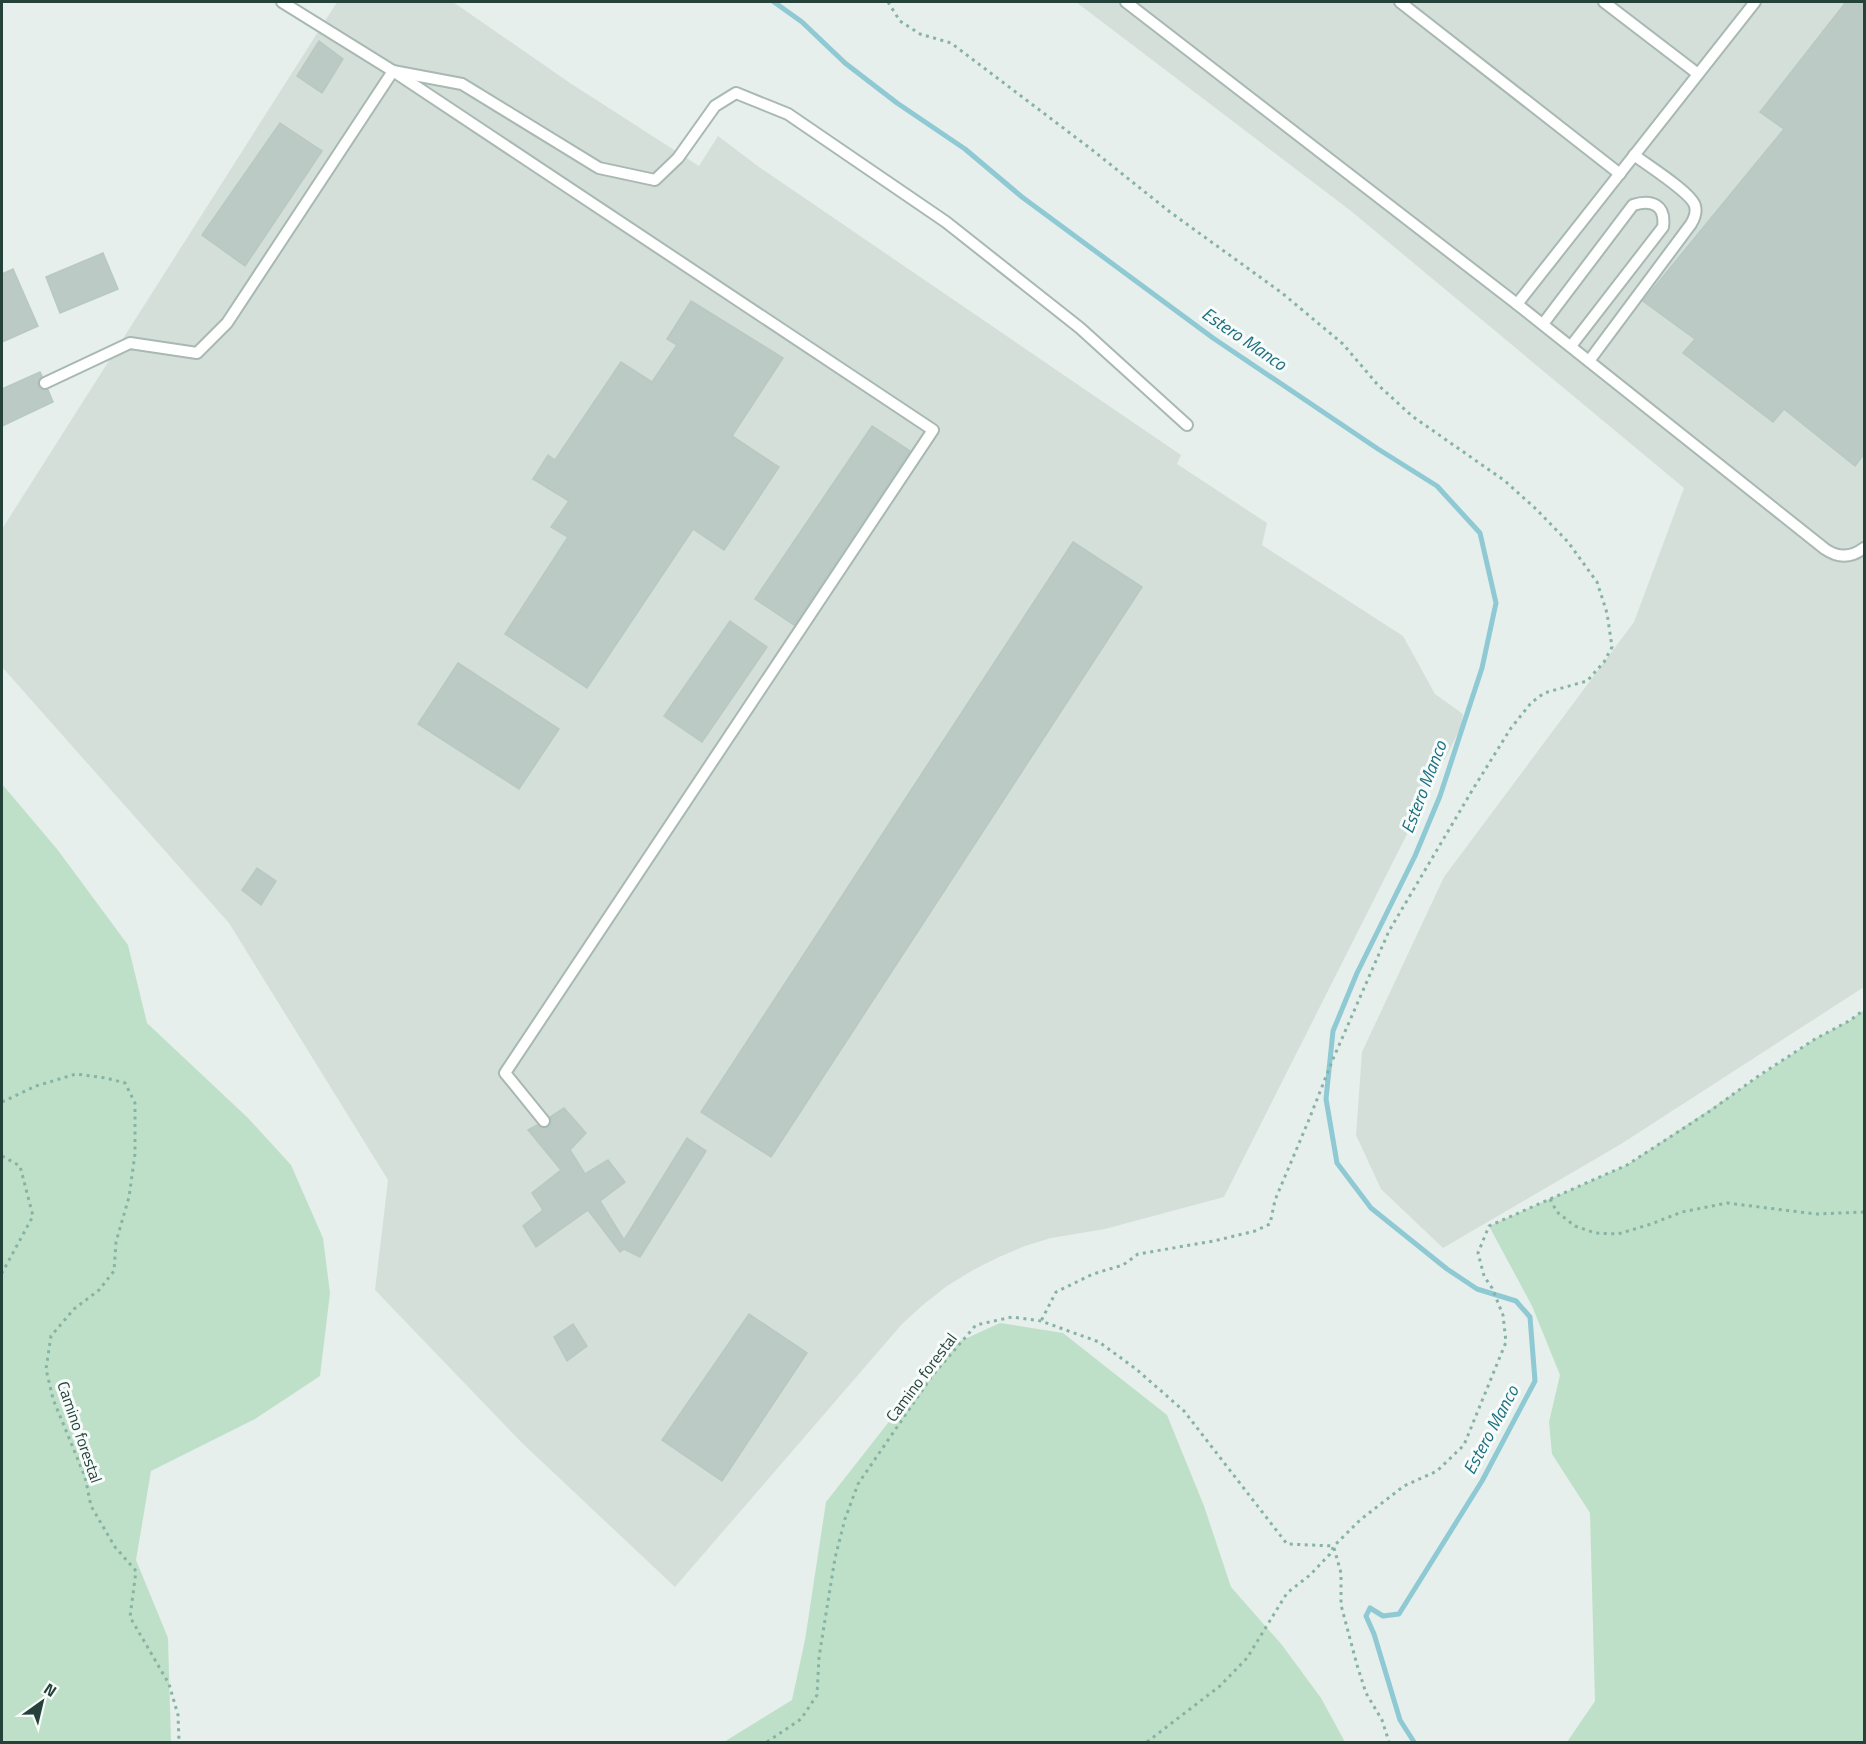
<svg xmlns="http://www.w3.org/2000/svg" width="1866" height="1744" font-family="'Titillium Web',sans-serif">
<rect width="100%" height="100%" fill="#e6efeb"/>
<!-- built -->
<g fill="#d4dfda">
<polygon points="337,2 453,2 570,83 699,166 718,136 759,167 1181,455 1177,464 1267,523 1262,545 1403,636 1435,694 1463,714 1461,727 1224,1197 1105,1229 1051,1238 1025,1246 999,1257 973,1270 947,1286 924,1304 902,1324 675,1587 521,1442 375,1290 388,1180 229,923 2,667 2,529"/>
<polygon points="1076,2 1864,2 1864,987 1621,1144 1443,1248 1381,1189 1356,1135 1362,1052 1444,877 1634,622 1684,488 1351,211"/>
</g>
<!-- green -->
<g fill="#bfe0c8">
<polygon points="2,784 57,849 128,945 147,1023 248,1118 291,1165 323,1238 330,1293 320,1376 255,1419 151,1471 136,1560 168,1638 171,1742 2,1742"/>
<polygon points="1864,1010 1864,1742 1567,1742 1595,1701 1590,1513 1552,1454 1549,1422 1560,1375 1532,1306 1489,1226 1627,1165 1815,1039 1849,1021"/>
<polygon points="1000,1323 1063,1333 1167,1415 1204,1506 1231,1587 1282,1645 1321,1698 1345,1742 724,1742 792,1700 805,1640 826,1502 895,1414 954,1344"/>
</g>
<g fill="none" stroke-linecap="round" stroke-linejoin="round">
<!-- stream -->
<polyline stroke="#8ec9d4" stroke-width="5" points="774,2 802,22 845,63 897,103 965,149 1022,197 1213,338 1378,449 1437,486 1480,533 1496,603 1482,668 1440,796 1415,856 1357,973 1333,1031 1326,1099 1337,1163 1371,1208 1447,1269 1477,1289 1516,1301 1530,1317 1535,1381 1482,1481 1399,1614 1383,1616 1370,1608 1366,1616 1374,1634 1400,1720 1414,1742"/>
</g>
<!-- building -->
<g fill="#bbcac4" stroke="#b8c9c2" stroke-width="1.5">
<polygon points="1846,2 1864,2 1864,454 1855,466 1784,409 1773,422 1683,353 1695,339 1643,301 1784,129 1760,112"/>
<polygon points="319,41 343,59 322,93 297,76"/>
<polygon points="280,123 322,151 245,266 202,235"/>
<polygon points="103,253 118,289 60,313 46,277"/>
<polygon points="13,269 38,326 2,342 2,274"/>
<polygon points="691,301 783,358 732,436 779,467 724,550 693,529 587,688 505,634 568,537 551,527 569,501 533,479 548,455 555,460 621,362 652,382 677,345 667,339"/>
<polygon points="40,372 42,376 39,379 38,386 41,389 48,390 53,402 2,426 2,389"/>
<polygon points="872,426 910,451 794,625 755,599"/>
<polygon points="1073,542 1142,587 771,1157 701,1112"/>
<polygon points="730,621 767,647 702,742 664,716"/>
<polygon points="458,663 559,729 519,789 418,724"/>
<polygon points="257,868 276,881 261,905 242,890"/>
<polygon points="564,1108 586,1133 570,1150 585,1174 608,1160 625,1182 600,1201 624,1240 687,1138 706,1151 640,1257 624,1249 620,1252 588,1210 536,1247 523,1226 543,1210 532,1193 561,1170 528,1130 537,1125 542,1128 548,1127 551,1123 550,1117"/>
<polygon points="749,1314 807,1353 722,1481 662,1440"/>
<polygon points="573,1324 587,1346 567,1361 554,1337"/>
</g>
<g fill="none" stroke-linecap="round" stroke-linejoin="round">
<defs>
<g id="service">
<polyline points="282,2 393,71 462,84 599,168 655,180 678,158 715,106 736,93 788,114 946,222 1080,328 1187,425"/>
<polyline points="1126,2 1517,304"/>
<polyline points="1400,2 1620,174"/>
<polyline points="1604,2 1698,74"/>
<path d="M1755,2l-238,302 308,245c13,9 26,9 39,-1"/>
<path d="M1543,324l90,-119c19,-6 33,0 30,22l-92,119"/>
<path d="M1589,361l102,-137c3,-5 6,-11 4,-18 -3,-13 -48,-41 -61,-51"/>
<polyline points="45,383 130,343 197,353 227,323 393,71 933,430 505,1073 544,1121"/>
</g>
</defs>
<!-- service casing -->
<use href="#service" stroke="#a8b8b2" stroke-width="14"/>
<!-- path -->
<g stroke="#86b3a5" stroke-width="3" stroke-dasharray="3 4.5" stroke-linecap="butt">
<polyline points="888,2 900,21 920,34 951,43 1091,149 1170,212 1282,293 1343,344 1377,384 1412,416 1505,481 1536,509 1568,542 1597,582 1607,613 1612,647 1604,662 1587,681 1544,693 1531,703 1511,728 1473,789 1389,931 1333,1059 1308,1122 1275,1200 1270,1224 1255,1231 1214,1241 1138,1254 1123,1265 1093,1274 1056,1292 1041,1321"/>
<polyline points="2,1102 36,1086 76,1074 106,1078 125,1083 135,1103 135,1154 129,1197 116,1242 114,1271 99,1290 74,1309 51,1336 46,1369 53,1399 85,1477 91,1506 115,1547 136,1571 130,1617 169,1684 178,1715 179,1742"/>
<polyline points="2,1156 20,1166 33,1216 2,1273"/>
<polyline points="1550,1199 1557,1212 1575,1226 1595,1233 1618,1234 1651,1224 1682,1212 1727,1203 1816,1214 1864,1212"/>
<polyline points="1334,1548 1341,1573 1341,1605 1357,1665 1366,1693 1382,1720 1389,1742"/>
<polyline points="767,1742 801,1719 817,1695 819,1657 835,1558 845,1519 858,1484 932,1376 976,1325 1012,1317 1041,1321 1099,1342 1136,1369 1184,1411 1287,1544 1334,1546"/>
<polyline points="1147,1742 1220,1686 1247,1658 1287,1593 1310,1575 1330,1554 1334,1546 1360,1520 1404,1486 1437,1471 1464,1445 1506,1342 1503,1315 1492,1288 1484,1276 1478,1253 1489,1226 1627,1165 1710,1111 1757,1077 1815,1039 1849,1021 1864,1010"/>
</g>
<!-- service -->
<use href="#service" stroke="#fff" stroke-width="10"/>
</g>
<g text-anchor="middle" stroke-width="6" stroke-linejoin="round" paint-order="stroke">
<!-- street labels -->
<g font-size="16" fill="#24423a" stroke="#f7fbf9">
<text transform="translate(921 1377) rotate(-53)" y="6">Camino forestal</text>
<text transform="translate(80 1432) rotate(71)" y="6">Camino forestal</text>
</g>
<!-- water labels -->
<g font-size="18" font-style="italic" fill="#1c6f80" stroke="#f7fbf9">
<text transform="translate(1244 339) rotate(34)" y="6">Estero Manco</text>
<text transform="translate(1424 787) rotate(-69)" y="6">Estero Manco</text>
<text transform="translate(1491 1430) rotate(-62)" y="6">Estero Manco</text>
</g>
</g>
<!-- border -->
<rect width="1866" height="1744" fill="none" stroke="#24423a" stroke-width="6"/>
<!-- north arrow -->
<g transform="translate(42 1702) rotate(34)" stroke="#f7fbf9" stroke-width="4.5" paint-order="stroke">
<path d="M0-4.5L10 22L0 15L-10 22Z" fill="#24423a"/>
<text y="-9" font-size="16" font-weight="bold" text-anchor="middle" fill="#24423a">N</text>
</g>
</svg>
